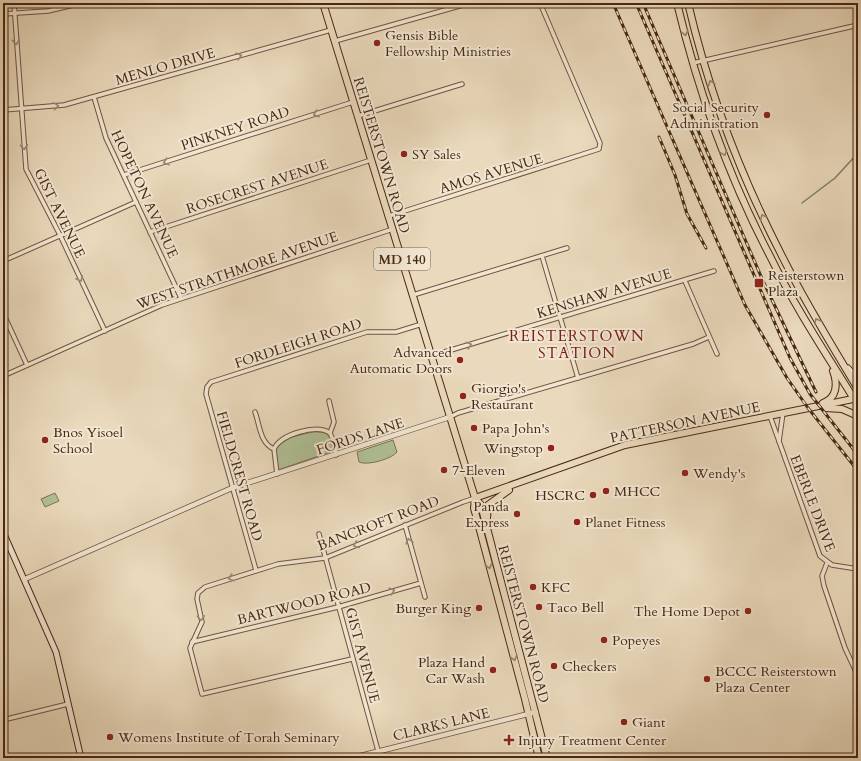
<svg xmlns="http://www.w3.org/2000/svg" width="861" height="761" font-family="Cardo,serif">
<rect width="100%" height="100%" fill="#ead9bc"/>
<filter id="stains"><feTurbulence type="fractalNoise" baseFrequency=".005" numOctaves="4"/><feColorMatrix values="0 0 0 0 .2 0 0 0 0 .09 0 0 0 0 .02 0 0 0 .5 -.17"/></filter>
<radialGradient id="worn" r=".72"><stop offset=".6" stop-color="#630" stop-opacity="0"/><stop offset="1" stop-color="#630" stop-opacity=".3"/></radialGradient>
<!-- green -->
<g fill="#b0c096" stroke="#7c7454">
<path d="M320,430c9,4 14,10 13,21l-55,19 -2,-22 8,-9z"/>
<path d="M393,440l4,12c-5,7 -30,14 -38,10l-2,-10z"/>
<polygon points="55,493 59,501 45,507 41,499"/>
</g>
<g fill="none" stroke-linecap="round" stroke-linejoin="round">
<!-- stream -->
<polyline stroke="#788072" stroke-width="1.5" points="802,203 835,178 858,153"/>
<defs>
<g id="minor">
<polyline points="14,3 26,169 60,235 105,331"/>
<polyline points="3,14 48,11 82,3"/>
<polyline points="335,41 470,3"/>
<polyline points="693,63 858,25"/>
<polyline points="94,97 106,138 181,298"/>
<polyline points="3,110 64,105 331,30"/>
<polyline points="358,116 462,84"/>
<polyline points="124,175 353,102"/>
<polyline points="389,216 599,149 600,143 540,3"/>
<polyline points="150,232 371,160"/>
<polyline points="542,256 578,378"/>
<polyline points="3,261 136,202"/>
<polyline points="685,281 717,354"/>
<polyline points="413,295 567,248"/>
<polyline points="3,313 27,365"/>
<polyline points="431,356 714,271"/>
<polyline points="3,376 162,305 393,229"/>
<polyline points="854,399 858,404"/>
<polyline points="329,401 334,422 330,433 334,442 336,455"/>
<path d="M255,412c5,14 5,31 19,37l3,25"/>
<polyline points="770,416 820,556 832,565 858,569"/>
<polyline points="450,417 458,413 693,344 709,337"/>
<polyline points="779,441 783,413"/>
<path d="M274,449c7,-15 42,-25 56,-16"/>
<polyline points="405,525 425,597"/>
<polyline points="319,534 380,758"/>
<polyline points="827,563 822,576 824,586 845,648 858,676"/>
<polyline points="256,570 206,394 207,387 211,382 367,332 396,332 422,324"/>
<polyline points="192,642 338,607 421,583"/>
<polyline points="352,659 202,694 190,648 202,622 197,599 198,593 205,587 278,564 325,558 463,502 475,498"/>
<polyline points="3,720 68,704"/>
</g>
<g id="tertiary">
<polyline points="25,579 232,488 450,417"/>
<polyline points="352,758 536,712"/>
</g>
<g id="secondary">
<polyline points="848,368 858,379"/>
<polyline points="3,532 56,652 81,758"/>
</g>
<g id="primary">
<polyline points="323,3 475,498 474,508 525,699 539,758"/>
<path d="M677,3c21,88 52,175 94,255 24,49 54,94 83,141"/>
<path d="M688,3c20,86 52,171 92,249 23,47 51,92 78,137"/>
<path d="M823,403c14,-5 15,-19 10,-32"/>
<polyline points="825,408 842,409 858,416"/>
<polyline points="475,498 625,445 858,398"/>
<polyline points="475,498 481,505 547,758"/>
<polyline points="487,518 488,505 509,490"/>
</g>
</defs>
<!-- minor casing -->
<use href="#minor" stroke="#71543c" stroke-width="5.5"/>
<!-- tertiary casing -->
<use href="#tertiary" stroke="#71543c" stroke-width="6"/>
<!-- secondary casing -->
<use href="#secondary" stroke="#492812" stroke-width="7"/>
<!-- primary casing -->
<use href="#primary" stroke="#492812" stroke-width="8"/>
<!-- minor -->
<use href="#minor" stroke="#f1e6d3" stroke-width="3.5"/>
<!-- tertiary -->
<use href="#tertiary" stroke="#f1e6d3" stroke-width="4.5"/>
<!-- secondary -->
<use href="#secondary" stroke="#f1e6d3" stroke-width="5"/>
<!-- primary -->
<use href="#primary" stroke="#ead9bc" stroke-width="6"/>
<defs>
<g id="rail">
<polyline points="613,3 745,305 787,378 808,408 858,471"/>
<polyline points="636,3 790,358 810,394 858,455"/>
<polyline points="643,3 763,281 816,392"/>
<polyline points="659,137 675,175 687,214 706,248"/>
</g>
</defs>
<!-- rail casing -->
<use href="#rail" stroke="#492812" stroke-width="3"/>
<!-- rail -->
<use href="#rail" stroke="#f1e6d3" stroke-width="1.5" stroke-dasharray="4.5" stroke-linecap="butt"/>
</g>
<!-- one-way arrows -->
<defs><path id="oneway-chevron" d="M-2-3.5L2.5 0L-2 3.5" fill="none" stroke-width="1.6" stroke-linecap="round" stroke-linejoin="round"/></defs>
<g stroke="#9a8067">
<use href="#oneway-chevron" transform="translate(685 33) rotate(75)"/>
<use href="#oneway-chevron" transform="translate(711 83) rotate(-108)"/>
<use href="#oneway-chevron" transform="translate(724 153) rotate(69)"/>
<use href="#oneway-chevron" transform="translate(763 217) rotate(-114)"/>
<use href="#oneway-chevron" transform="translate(817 321) rotate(-119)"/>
<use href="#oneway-chevron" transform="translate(489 566) rotate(75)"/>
<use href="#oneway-chevron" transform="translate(514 658) rotate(75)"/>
</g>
<g stroke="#9d8772">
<use href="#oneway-chevron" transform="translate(16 42) rotate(86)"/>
<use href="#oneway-chevron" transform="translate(239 56) rotate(-16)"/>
<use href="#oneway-chevron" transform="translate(56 106) rotate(-9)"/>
<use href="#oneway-chevron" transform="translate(316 114) rotate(162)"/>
<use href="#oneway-chevron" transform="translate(24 147) rotate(86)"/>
<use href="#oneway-chevron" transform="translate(166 162) rotate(162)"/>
<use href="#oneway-chevron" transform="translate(80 279) rotate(65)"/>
<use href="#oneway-chevron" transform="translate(469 345) rotate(-17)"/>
<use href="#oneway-chevron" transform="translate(409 541) rotate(-105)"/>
<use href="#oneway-chevron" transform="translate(356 545) rotate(158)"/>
<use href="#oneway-chevron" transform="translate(231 578) rotate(162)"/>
<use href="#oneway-chevron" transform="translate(392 591) rotate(-16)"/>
<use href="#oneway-chevron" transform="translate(201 618) rotate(87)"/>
</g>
<!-- markers -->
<g fill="#8f2418" stroke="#f1e6d3" stroke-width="1.5">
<circle cx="377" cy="43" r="4"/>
<circle cx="767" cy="115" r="4"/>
<circle cx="404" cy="154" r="4"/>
<rect x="754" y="278" width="10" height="10" rx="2"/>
<circle cx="460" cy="360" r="4"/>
<circle cx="463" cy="396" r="4"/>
<circle cx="474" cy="428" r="4"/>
<circle cx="45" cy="440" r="4"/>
<circle cx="551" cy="448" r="4"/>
<circle cx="444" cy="470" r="4"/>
<circle cx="685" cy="473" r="4"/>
<circle cx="606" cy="491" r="4"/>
<circle cx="593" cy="495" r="4"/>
<circle cx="517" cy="514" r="4"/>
<circle cx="577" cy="522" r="4"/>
<circle cx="533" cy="587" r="4"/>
<circle cx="539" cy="607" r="4"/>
<circle cx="479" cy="608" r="4"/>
<circle cx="748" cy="611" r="4"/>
<circle cx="604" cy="640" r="4"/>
<circle cx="554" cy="666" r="4"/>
<circle cx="493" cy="670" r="4"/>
<circle cx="707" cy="679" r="4"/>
<circle cx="624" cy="722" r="4"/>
<circle cx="110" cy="737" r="4"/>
<path d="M507 734h4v4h4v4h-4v4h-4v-4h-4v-4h4z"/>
</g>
<g text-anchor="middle" stroke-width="4" stroke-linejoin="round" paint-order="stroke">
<!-- shield labels -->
<rect fill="#f1e6d3" stroke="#7b614c" stroke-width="1" x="374" y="248" width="56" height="22" rx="3"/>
<g font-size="13" font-weight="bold" fill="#492812">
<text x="402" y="264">MD 140</text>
</g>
<!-- poi labels -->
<g font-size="14" fill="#492812" stroke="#f1e6d3" text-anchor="start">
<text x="385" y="40">Gensis Bible<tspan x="385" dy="16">Fellowship Ministries</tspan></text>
<text x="759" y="112" text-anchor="end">Social Security<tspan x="759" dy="16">Administration</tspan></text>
<text x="412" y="159">SY Sales</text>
<text x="768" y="280">Reisterstown<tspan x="768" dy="16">Plaza</tspan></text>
<text x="452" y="357" text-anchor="end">Advanced<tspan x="452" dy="16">Automatic Doors</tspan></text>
<text x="471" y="393">Giorgio's<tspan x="471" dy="16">Restaurant</tspan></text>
<text x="482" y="433">Papa John's</text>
<text x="53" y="437">Bnos Yisoel<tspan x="53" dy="16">School</tspan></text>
<text x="543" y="453" text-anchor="end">Wingstop</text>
<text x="452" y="475">7-Eleven</text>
<text x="693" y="478">Wendy's</text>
<text x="614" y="496">MHCC</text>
<text x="585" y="500" text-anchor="end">HSCRC</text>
<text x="509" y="511" text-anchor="end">Panda<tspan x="509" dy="16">Express</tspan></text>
<text x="585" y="527">Planet Fitness</text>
<text x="541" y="592">KFC</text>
<text x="547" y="612">Taco Bell</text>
<text x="471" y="613" text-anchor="end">Burger King</text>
<text x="740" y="616" text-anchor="end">The Home Depot</text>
<text x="612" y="645">Popeyes</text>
<text x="485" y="667" text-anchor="end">Plaza Hand<tspan x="485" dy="16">Car Wash</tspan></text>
<text x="562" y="671">Checkers</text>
<text x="715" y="676">BCCC Reisterstown<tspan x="715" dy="16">Plaza Center</tspan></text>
<text x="632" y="727">Giant</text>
<text x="118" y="742">Womens Institute of Torah Seminary</text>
<text x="518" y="745">Injury Treatment Center</text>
</g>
<!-- street labels -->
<g font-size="14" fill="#492812" stroke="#f1e6d3">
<text transform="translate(165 66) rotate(-16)" y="5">MENLO DRIVE</text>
<text transform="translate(235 128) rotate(-18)" y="5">PINKNEY ROAD</text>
<text transform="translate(382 155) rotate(73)" y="5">REISTERSTOWN ROAD</text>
<text transform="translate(491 173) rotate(-17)" y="5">AMOS AVENUE</text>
<text transform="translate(257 186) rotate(-18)" y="5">ROSECREST AVENUE</text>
<text transform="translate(145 194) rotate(65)" y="5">HOPETON AVENUE</text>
<text transform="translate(60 213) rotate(64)" y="5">GIST AVENUE</text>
<text transform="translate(237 270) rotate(-19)" y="5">WEST STRATHMORE AVENUE</text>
<text transform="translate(604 293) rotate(-17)" y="5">KENSHAW AVENUE</text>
<text transform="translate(298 343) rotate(-18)" y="5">FORDLEIGH ROAD</text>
<text transform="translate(685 422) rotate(-12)" y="5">PATTERSON AVENUE</text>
<text transform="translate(360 436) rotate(-18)" y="5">FORDS LANE</text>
<text transform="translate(240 476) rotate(74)" y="5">FIELDCREST ROAD</text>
<text transform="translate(813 503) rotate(69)" y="5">EBERLE DRIVE</text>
<text transform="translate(378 523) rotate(-21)" y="5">BANCROFT ROAD</text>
<text transform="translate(304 603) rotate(-14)" y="5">BARTWOOD ROAD</text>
<text transform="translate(524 624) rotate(75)" y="5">REISTERSTOWN ROAD</text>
<text transform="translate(363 655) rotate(75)" y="5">GIST AVENUE</text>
<text transform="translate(441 724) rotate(-14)" y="5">CLARKS LANE</text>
</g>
<!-- neighbourhood labels -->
<g font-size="15" letter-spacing="1" fill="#7a1f14" stroke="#f1e6d3">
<text x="577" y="341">REISTERSTOWN<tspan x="577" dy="17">STATION</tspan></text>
</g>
</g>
<!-- margin -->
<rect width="861" height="761" fill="none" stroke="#ead9bc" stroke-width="16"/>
<rect x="4" y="4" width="853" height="753" fill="none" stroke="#492812" stroke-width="2"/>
<rect x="8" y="8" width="845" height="745" fill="none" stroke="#492812"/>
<rect width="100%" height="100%" filter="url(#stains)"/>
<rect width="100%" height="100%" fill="url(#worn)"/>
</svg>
